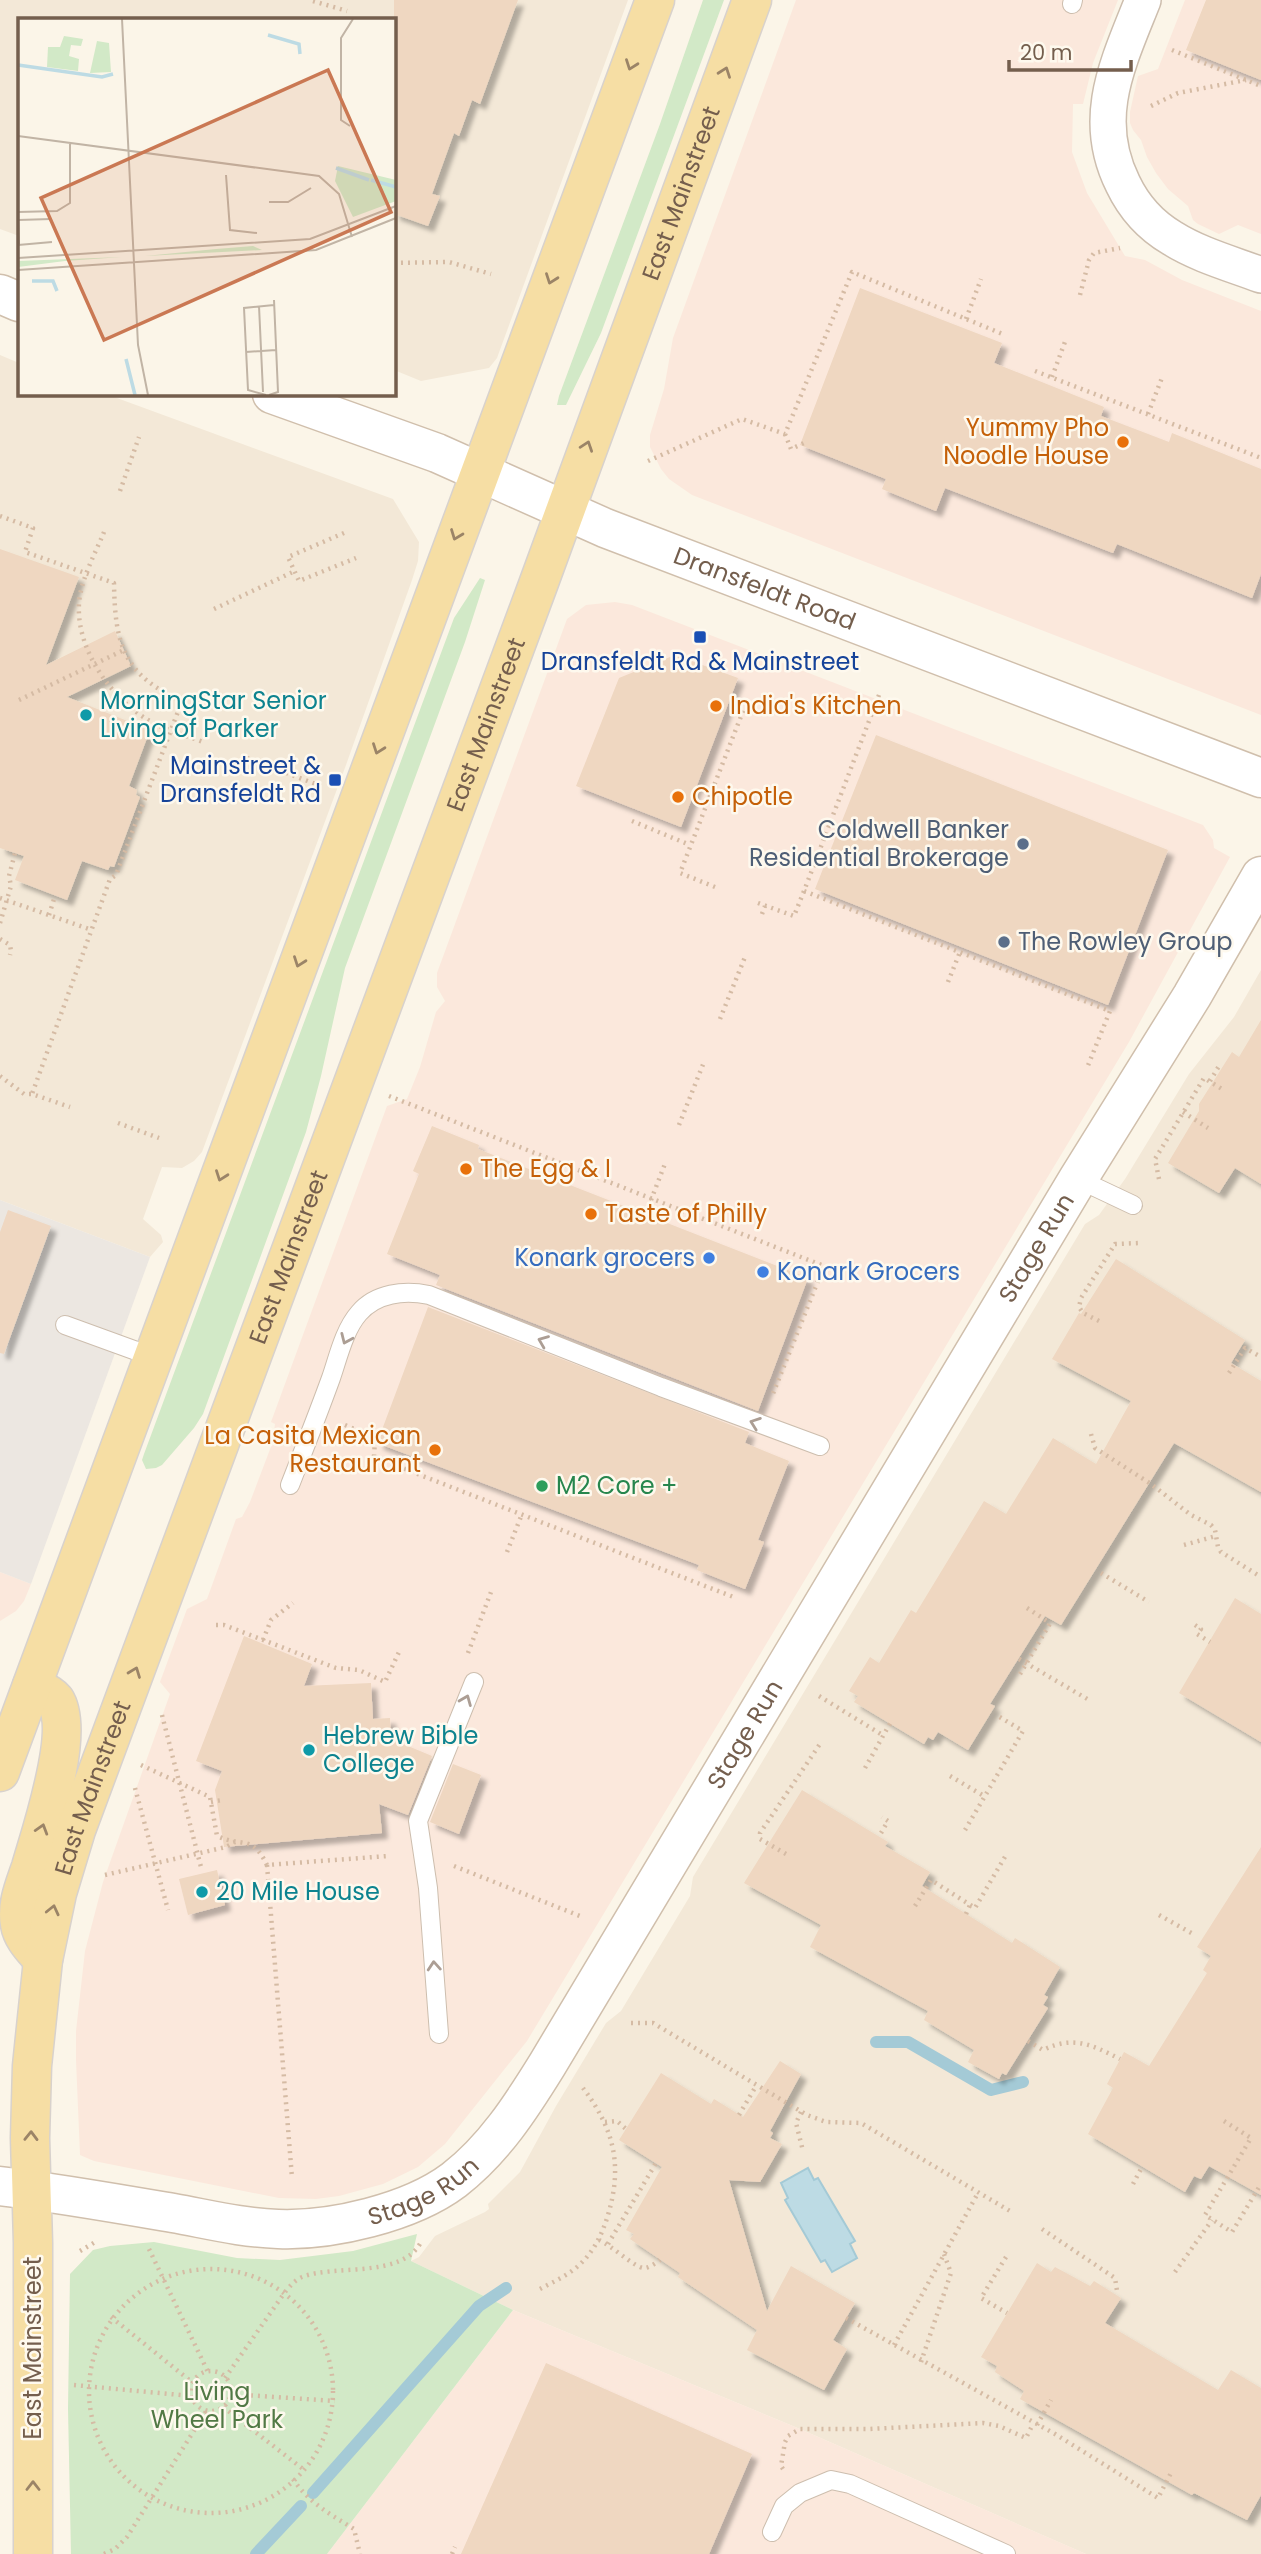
<svg xmlns="http://www.w3.org/2000/svg" width="1261" height="2554" font-family="Poppins,sans-serif">
<defs>
<filter id="shadow"><feDropShadow dx="6" dy="6" stdDeviation="2" flood-color="#0004"/></filter>
</defs>
<rect width="100%" height="100%" fill="#fbf5e8"/>
<!-- residential -->
<g fill="#f3e8d7">
<polygon points="0,0 628,0 497,358 489,368 421,381 394,370 394,19 19,19 19,236 0,229"/>
<polygon points="0,355 19,363 19,394 106,394 393,499 419,542 418,561 412,580 346,765 202,1152 194,1161 182,1168 162,1167 143,1219 161,1235 163,1242 150,1257 0,1200"/>
<polygon points="1261,970 1261,2554 1086,2554 800,2429 513,2310 411,2261 419,2257 435,2236 485,2212 489,2209 488,2204 520,2172 556,2106 606,2023 621,2011 690,1896 693,1877 1085,1224 1099,1215 1125,1179 1189,1074 1234,1017"/>
</g>
<!-- commercial -->
<g fill="#fbe8dc">
<polygon points="796,0 1118,0 1093,63 1083,104 1073,104 1072,152 1087,193 1125,256 1145,260 1182,280 1261,311 1261,715 692,495 669,479 661,469 650,447 650,435 664,389 673,338"/>
<polygon points="1185,0 1261,0 1261,234 1238,225 1219,234 1198,224 1193,220 1188,206 1168,189 1156,173 1147,157 1141,140 1133,130 1130,123 1130,112 1138,76 1158,69"/>
<polygon points="615,602 632,605 1203,825 1213,840 1214,848 1230,857 1129,1042 527,2041 445,2144 418,2167 383,2184 339,2196 316,2199 279,2198 94,2161 80,2155 76,2060 76,2031 85,1951 103,1882 170,1694 160,1682 187,1609 207,1599 236,1519 242,1517 250,1502 272,1444 275,1424 271,1422 387,1106 407,1099 420,1067 436,1012 445,1001 437,987 437,973 567,619 586,605"/>
<polygon points="0,1572 31,1584 24,1601 16,1611 0,1621"/>
<polygon points="513,2310 800,2429 1086,2554 327,2554"/>
</g>
<!-- industrial -->
<polygon fill="#ece7e1" points="0,1200 150,1257 31,1584 0,1572"/>
<!-- green -->
<g fill="#d2e9c7">
<polygon points="703,0 724,0 601,333 566,405 557,405 559,396 660,124"/>
<polygon points="480,578 485,580 465,642 345,968 321,1076 306,1132 203,1414 194,1428 162,1465 156,1468 146,1469 142,1460 144,1454 454,618"/>
<polygon points="417,2234 411,2261 513,2310 327,2554 71,2554 68,2409 70,2274 93,2250 110,2246 154,2242 237,2258 280,2260 353,2251"/>
</g>
<!-- water -->
<polygon fill="#bddbe4" stroke="#a4cad6" stroke-width="2" points="808,2168 814,2180 818,2178 855,2241 850,2244 857,2258 832,2272 825,2260 821,2262 785,2200 788,2198 781,2183"/>
<g fill="none" stroke-linecap="round" stroke-linejoin="round">
<!-- stream -->
<g stroke="#a4cad6" stroke-width="12">
<polyline points="876,2042 908,2042 991,2090 1023,2082"/>
<polyline points="313,2493 479,2306 506,2288"/>
<polyline points="256,2554 301,2506"/>
</g>
</g>
<!-- building -->
<g fill="#efd7c1" filter="url(#shadow)">
<polygon points="394,0 518,0 480,104 472,100 459,136 454,133 432,194 440,196 428,226 394,214"/>
<polygon points="1206,0 1261,0 1261,80 1186,50"/>
<polygon points="860,288 1002,343 994,363 1104,407 1101,416 1169,442 1172,433 1261,469 1261,574 1252,598 1117,544 1113,553 945,488 936,511 882,489 886,479 800,445"/>
<polygon points="0,549 79,577 46,665 115,631 131,666 67,697 150,730 129,786 137,790 136,795 140,797 114,867 110,866 108,870 82,861 67,900 15,880 24,856 0,848"/>
<polygon points="675,655 738,678 681,827 576,786 619,678"/>
<polygon points="876,735 1168,850 1108,1005 815,889"/>
<polygon points="1261,1020 1261,1184 1235,1168 1219,1193 1168,1163 1199,1111 1199,1104 1232,1052 1239,1057"/>
<polygon points="432,1126 479,1145 478,1149 808,1278 758,1411 436,1285 440,1275 387,1254 419,1174 413,1171"/>
<polygon points="8,1210 51,1226 4,1354 0,1353 0,1232"/>
<polygon points="1116,1259 1245,1340 1231,1363 1261,1381 1261,1492 1174,1443 1061,1625 1045,1616 990,1704 995,1706 968,1750 938,1732 933,1740 928,1737 924,1744 854,1702 858,1696 849,1691 870,1657 879,1663 911,1610 916,1613 984,1501 1006,1514 1053,1438 1096,1464 1131,1401 1052,1359 1079,1313 1081,1314"/>
<polygon points="428,1307 749,1432 745,1443 789,1461 758,1540 764,1542 745,1589 697,1570 699,1565 377,1443"/>
<polygon points="1235,1598 1261,1614 1261,1742 1179,1693"/>
<polygon points="244,1636 312,1664 304,1686 371,1683 373,1719 390,1718 391,1739 432,1756 408,1815 379,1804 382,1833 224,1847 215,1790 222,1771 196,1761"/>
<polygon points="453,1764 481,1775 459,1834 430,1822"/>
<polygon points="802,1790 888,1842 885,1846 930,1872 922,1886 1012,1943 1015,1938 1060,1967 1044,1995 1048,1997 1043,2005 1048,2008 1006,2075 1002,2073 999,2079 968,2062 974,2050 924,2020 928,2011 810,1947 821,1925 744,1883"/>
<polygon points="1261,1847 1261,2195 1209,2166 1201,2179 1194,2176 1185,2192 1088,2134 1113,2088 1107,2084 1124,2052 1149,2066 1207,1973 1203,1970 1211,1956 1197,1947"/>
<polygon points="217,1870 225,1905 188,1915 179,1879"/>
<polygon points="780,2061 801,2074 770,2131 773,2133 770,2138 782,2144 760,2182 729,2180 767,2311 791,2266 855,2303 833,2340 847,2349 824,2390 747,2350 757,2330 678,2277 680,2273 630,2239 634,2234 626,2230 662,2167 619,2140 661,2073 711,2104 714,2099 743,2117"/>
<polygon points="1037,2263 1051,2272 1055,2267 1090,2286 1094,2281 1121,2298 1105,2323 1218,2390 1231,2370 1261,2388 1261,2495 1247,2520 1194,2493 1192,2495 1020,2399 1024,2391 995,2372 997,2366 981,2357"/>
<polygon points="546,2363 752,2454 709,2554 461,2554"/>
</g>
<g fill="none" stroke-linecap="round" stroke-linejoin="round">
<defs>
<g id="lane">
<polyline points="1072,4 1073,0"/>
<polyline points="1078,1179 1133,1205"/>
<polyline points="65,1325 153,1357"/>
<path d="M290,1485c14,-36 28,-71 41,-107 7,-20 13,-48 28,-65 17,-20 45,-23 70,-18l232,92 159,59"/>
<polyline points="439,2034 428,1888 418,1821 474,1682"/>
<polyline points="772,2532 784,2506 800,2493 831,2480 850,2484 1006,2554"/>
</g>
<path id="street" d="M1143,0c-25,63 -53,118 -20,184 11,23 27,41 49,54 27,17 60,26 89,37"/>
<g id="secondary">
<polyline points="0,294 19,302"/>
<path id="s1" d="M272,394l165,59 168,75 656,250"/>
<path id="s2" d="M0,2186c58,7 115,17 173,27 34,6 69,15 105,16 53,2 132,-16 176,-49 40,-31 67,-73 93,-115l531,-886 114,-183 69,-120"/>
</g>
<g id="primary">
<path d="M32,1686c8,4 17,7 23,14 21,31 -14,132 -24,167 -6,18 -15,38 -11,57 2,14 14,25 23,36"/>
<polyline points="0,1772 655,0"/>
<path id="s3" d="M33,2554v-311l-3,-105 2,-72 11,-106 14,-67 19,-63 462,-1245 214,-585"/>
</g>
</defs>
<!-- lane casing -->
<use href="#lane" stroke="#cdbeae" stroke-width="20"/>
<!-- street casing -->
<use href="#street" stroke="#cdbeae" stroke-width="38"/>
<!-- secondary casing -->
<use href="#secondary" stroke="#d0bfac" stroke-width="41"/>
<!-- primary casing -->
<use href="#primary" stroke="#d8d2cd" stroke-width="41"/>
<!-- path -->
<g stroke="#d5bba4" stroke-width="4.5" stroke-dasharray="2 5" stroke-linecap="butt">
<polyline points="313,1 347,11"/>
<polyline points="1172,50 1261,86"/>
<polyline points="1151,106 1178,93 1246,80"/>
<polyline points="394,263 449,262 491,274"/>
<polyline points="1080,295 1089,260 1094,253 1120,248"/>
<polyline points="966,319 981,279"/>
<polyline points="1035,371 1261,458"/>
<polyline points="1052,377 1066,339"/>
<polyline points="1148,414 1163,375"/>
<polyline points="785,434 791,449 804,443"/>
<polyline points="648,461 742,419 785,434 852,272 1005,335"/>
<polyline points="120,491 139,437"/>
<path d="M0,516l33,12 -8,24 89,31c1,61 9,92 68,118l-66,174 -6,4 -78,215"/>
<path d="M104,532c-9,22 -23,47 -25,71 -3,46 31,94 69,117 16,10 37,15 55,22"/>
<polyline points="344,533 288,557 299,581 356,558"/>
<polyline points="214,609 295,571"/>
<polyline points="879,695 804,891 1110,1011 1087,1068"/>
<polyline points="19,700 124,650"/>
<polyline points="247,758 321,786"/>
<polyline points="632,821 690,845"/>
<polyline points="715,887 680,873 745,706"/>
<polyline points="0,898 92,930"/>
<polyline points="758,903 794,916 804,891"/>
<polyline points="762,914 765,906"/>
<polyline points="49,915 55,896"/>
<polyline points="0,923 11,886 9,876 15,853"/>
<polyline points="0,939 10,945 11,951 10,955"/>
<polyline points="948,982 960,952"/>
<polyline points="720,1019 745,957"/>
<polyline points="0,1076 24,1094 32,1094 70,1107"/>
<polyline points="1210,1081 1219,1066"/>
<polyline points="389,1096 824,1266 772,1396"/>
<polyline points="1183,1112 1208,1128"/>
<polyline points="118,1123 159,1138"/>
<polyline points="679,1125 704,1062"/>
<polyline points="1159,1179 1155,1159 1204,1078 1222,1089"/>
<polyline points="651,1200 666,1161"/>
<polyline points="1099,1321 1083,1313 1079,1307 1081,1298 1115,1244 1139,1243"/>
<polyline points="1229,1373 1245,1348 1261,1357"/>
<polyline points="345,1425 375,1438 374,1457 736,1598"/>
<polyline points="1091,1434 1095,1448 1151,1484 1191,1515 1211,1525 1215,1530 1218,1547 1221,1552 1261,1577"/>
<polyline points="1184,1545 1216,1536"/>
<polyline points="507,1552 522,1514"/>
<polyline points="1101,1573 1149,1602"/>
<polyline points="1027,1608 1050,1623"/>
<polyline points="216,1625 224,1625 336,1668 359,1670 385,1682 399,1652"/>
<polyline points="1195,1625 1201,1629 1197,1634 1210,1642"/>
<polyline points="263,1640 271,1620 293,1603"/>
<polyline points="468,1653 491,1592"/>
<polyline points="1019,1659 1089,1700"/>
<polyline points="1020,1674 1052,1620"/>
<polyline points="819,1696 884,1736"/>
<polyline points="162,1715 202,1871"/>
<path d="M141,1765l69,32 7,39c26,12 35,-2 50,29l121,-9"/>
<polyline points="865,1768 892,1720"/>
<polyline points="950,1776 984,1796"/>
<polyline points="135,1788 168,1910"/>
<polyline points="211,1802 222,1800"/>
<polyline points="965,1830 1023,1731 998,1716"/>
<polyline points="881,1833 888,1821 882,1817"/>
<polyline points="786,1854 760,1839 760,1833 822,1741"/>
<polyline points="267,1865 292,2178"/>
<polyline points="454,1866 580,1916"/>
<polyline points="105,1875 226,1847 235,1842"/>
<polyline points="915,1906 931,1880 975,1908 1006,1855"/>
<polyline points="966,1914 970,1905"/>
<polyline points="1159,1915 1195,1935"/>
<polyline points="631,2023 653,2023 807,2115 826,2122 861,2123 1010,2211"/>
<path d="M1028,2041l15,9c31,-15 49,-5 77,9"/>
<polyline points="801,2112 796,2123 803,2151"/>
<polyline points="739,2115 756,2086"/>
<polyline points="1224,2121 1251,2138 1205,2215 1232,2232 1261,2184"/>
<polyline points="605,2122 617,2121 626,2129"/>
<polyline points="1133,2184 1142,2167"/>
<polyline points="1042,2229 1115,2278 1117,2291"/>
<path d="M599,2240c12,5 36,28 45,28 5,0 12,-5 16,-8"/>
<polyline points="608,2244 656,2163"/>
<polyline points="149,2249 208,2372"/>
<polyline points="80,2251 97,2241"/>
<polyline points="1006,2257 981,2298 1007,2313"/>
<circle cx="211" cy="2391" r="122"/>
<polyline points="1175,2272 1212,2220"/>
<path d="M540,2289c13,-7 27,-13 38,-23 15,-13 24,-31 30,-51 15,-50 6,-86 -25,-127"/>
<polyline points="111,2317 193,2383"/>
<polyline points="846,2318 1055,2434 1158,2498 1171,2473"/>
<polyline points="894,2345 978,2193"/>
<polyline points="921,2362 951,2273 944,2254"/>
<circle cx="211" cy="2391" r="20"/>
<path d="M225,2378l60,-86c5,-6 10,-12 17,-15 32,-13 100,2 119,-35"/>
<polyline points="74,2385 191,2396"/>
<polyline points="230,2394 335,2401"/>
<polyline points="223,2407 303,2469"/>
<polyline points="1037,2425 1051,2400"/>
<polyline points="783,2469 781,2466 785,2442 788,2436 800,2429 870,2429 983,2423 999,2426 1026,2438 1033,2424"/>
<path d="M293,2479c16,24 37,35 61,50l6,25"/>
<polyline points="104,2554 115,2549 127,2537 207,2410"/>
<polyline points="452,2554 455,2547"/>
</g>
<!-- lane -->
<use href="#lane" stroke="#fff" stroke-width="18"/>
<!-- street -->
<use href="#street" stroke="#fff" stroke-width="35"/>
<!-- secondary -->
<use href="#secondary" stroke="#fff" stroke-width="38"/>
<!-- primary -->
<use href="#primary" stroke="#f6dea4" stroke-width="38"/>
</g>
<!-- one-way arrows -->
<defs><path id="oneway-chevron" d="M-2-3.5L2.5 0L-2 3.5" fill="none" stroke-width="1.6" stroke-linecap="round" stroke-linejoin="round" transform="scale(1.75)"/></defs>
<g stroke="#9b8467">
<use href="#oneway-chevron" transform="translate(631 65) rotate(110)"/>
<use href="#oneway-chevron" transform="translate(725 72) rotate(-70)"/>
<use href="#oneway-chevron" transform="translate(551 279) rotate(110)"/>
<use href="#oneway-chevron" transform="translate(587 446) rotate(-71)"/>
<use href="#oneway-chevron" transform="translate(456 535) rotate(111)"/>
<use href="#oneway-chevron" transform="translate(378 749) rotate(110)"/>
<use href="#oneway-chevron" transform="translate(299 962) rotate(110)"/>
<use href="#oneway-chevron" transform="translate(221 1176) rotate(110)"/>
<use href="#oneway-chevron" transform="translate(135 1672) rotate(-69)"/>
<use href="#oneway-chevron" transform="translate(42 1829) rotate(-73)"/>
<use href="#oneway-chevron" transform="translate(53 1910) rotate(-77)"/>
<use href="#oneway-chevron" transform="translate(31 2136) rotate(-89)"/>
<use href="#oneway-chevron" transform="translate(33 2486) rotate(-90)"/>
</g>
<g stroke="#ac9e94">
<use href="#oneway-chevron" transform="translate(346 1339) rotate(114)"/>
<use href="#oneway-chevron" transform="translate(543 1341) rotate(-158)"/>
<use href="#oneway-chevron" transform="translate(755 1423) rotate(-160)"/>
<use href="#oneway-chevron" transform="translate(466 1700) rotate(-68)"/>
<use href="#oneway-chevron" transform="translate(434 1966) rotate(-94)"/>
</g>
<!-- markers -->
<g fill="#e8710a" stroke="#fef9ee" stroke-width="2.5">
<circle cx="1123" cy="442" r="7"/>
<circle cx="716" cy="706" r="7"/>
<circle cx="678" cy="797" r="7"/>
<circle cx="466" cy="1169" r="7"/>
<circle cx="591" cy="1214" r="7"/>
<circle cx="435" cy="1450" r="7"/>
</g>
<g fill="#1a4fb4" stroke="#fef9ee" stroke-width="2.5">
<rect x="693" y="630" width="14" height="14" rx="3.5"/>
<rect x="328" y="773" width="14" height="14" rx="3.5"/>
</g>
<g fill="#0f9aa8" stroke="#fef9ee" stroke-width="2.5">
<circle cx="86" cy="715" r="7"/>
<circle cx="309" cy="1750" r="7"/>
<circle cx="202" cy="1892" r="7"/>
</g>
<g fill="#5c6f8a" stroke="#fef9ee" stroke-width="2.5">
<circle cx="1023" cy="844" r="7"/>
<circle cx="1004" cy="942" r="7"/>
</g>
<g fill="#3f7fe0" stroke="#fef9ee" stroke-width="2.5">
<circle cx="709" cy="1258" r="7"/>
<circle cx="763" cy="1272" r="7"/>
</g>
<circle fill="#2e9e5b" stroke="#fef9ee" stroke-width="2.5" cx="542" cy="1486" r="7"/>
<g text-anchor="middle" stroke-width="5" stroke-linejoin="round" paint-order="stroke">
<!-- street labels -->
<g font-size="24" fill="#745e4d" stroke="#fef9ee">
<text dy="8" stroke="none"><textPath href="#s3" startOffset="2474">East Mainstreet</textPath></text>
<text dy="8" stroke="none"><textPath href="#s1" startOffset="530">Dransfeldt Road</textPath></text>
<text dy="8" stroke="none"><textPath href="#s3" startOffset="1908">East Mainstreet</textPath></text>
<text dy="8" stroke="none"><textPath href="#s2" startOffset="1568">Stage Run</textPath></text>
<text dy="8" stroke="none"><textPath href="#s3" startOffset="1340">East Mainstreet</textPath></text>
<text dy="8" stroke="none"><textPath href="#s2" startOffset="1001">Stage Run</textPath></text>
<text dy="8" stroke="none"><textPath href="#s3" startOffset="774">East Mainstreet</textPath></text>
<text dy="8" stroke="none"><textPath href="#s2" startOffset="434">Stage Run</textPath></text>
<text transform="translate(33 2348) rotate(-90)" y="8">East Mainstreet</text>
</g>
<!-- food labels -->
<g font-size="24" fill="#c56008" stroke="#fef9ee" text-anchor="start">
<text x="1109" y="436" text-anchor="end">Yummy Pho<tspan x="1109" dy="28">Noodle House</tspan></text>
<text x="730" y="714">India's Kitchen</text>
<text x="692" y="805">Chipotle</text>
<text x="480" y="1177">The Egg &amp; I</text>
<text x="605" y="1222">Taste of Philly</text>
<text x="421" y="1444" text-anchor="end">La Casita Mexican<tspan x="421" dy="28">Restaurant</tspan></text>
</g>
<!-- transit labels -->
<g font-size="24" fill="#164399" stroke="#fef9ee">
<text x="700" y="670">Dransfeldt Rd &amp; Mainstreet</text>
<text x="321" y="774" text-anchor="end">Mainstreet &amp;<tspan x="321" dy="28">Dransfeldt Rd</tspan></text>
</g>
<!-- culture labels -->
<g font-size="24" fill="#0d838f" stroke="#fef9ee" text-anchor="start">
<text x="100" y="709">MorningStar Senior<tspan x="100" dy="28">Living of Parker</tspan></text>
<text x="323" y="1744">Hebrew Bible<tspan x="323" dy="28">College</tspan></text>
<text x="216" y="1900">20 Mile House</text>
</g>
<!-- service labels -->
<g font-size="24" fill="#4e5e75" stroke="#fef9ee" text-anchor="end">
<text x="1009" y="838">Coldwell Banker<tspan x="1009" dy="28">Residential Brokerage</tspan></text>
<text x="1018" y="950" text-anchor="start">The Rowley Group</text>
</g>
<!-- shop labels -->
<g font-size="24" fill="#366cbe" stroke="#fef9ee" text-anchor="end">
<text x="695" y="1266">Konark grocers</text>
<text x="777" y="1280" text-anchor="start">Konark Grocers</text>
</g>
<!-- leisure labels -->
<g font-size="24" fill="#27864d" stroke="#fef9ee" text-anchor="start">
<text x="556" y="1494">M2 Core +</text>
</g>
<!-- park labels -->
<g font-size="24" fill="#517945" stroke="#fef9ee">
<text x="217" y="2400">Living<tspan x="217" dy="28">Wheel Park</tspan></text>
</g>
</g>
<!-- overview -->
<g transform="translate(18 18)">
<rect width="378" height="378" fill="#fbf5e8"/>
<path d="M46,18l19,3 -2,7 -10,-1 -2,11 10,3 -1,12 -31,-4 1,-20h12zM79,23l12,2 2,29 -21,1zM320,148l58,14v21l-43,16 -18,-36zM235,228l9,4 -117,6 71,-7zM104,239l-57,4 -47,6v-6z" fill="#d2e9c7"/>
<path fill="none" stroke="#bddbe4" stroke-width="3.5" d="M250,17l31,9 1,10M0,47l84,12 11,-3M318,150l33,12M353,162l25,7M14,263h21l4,10M108,341l9,36"/>
<path fill="none" stroke="#c1b4a5" stroke-width="2" d="M104,1l16,326 10,50M332,108l-9,-6v-82l12,-19M0,118l301,40 20,18 13,43M208,157l4,55 27,3M251,184h19l23,-14M0,194l39,-1 13,-8v-59M0,202l33,-1M0,202l1,25M0,227l34,-3M0,240l292,-19 86,-33M0,252l298,-20 80,-32M241,288l4,86M228,334l30,-2M248,377l-18,-5 -4,-82 30,-3M251,377l9,-3 -4,-92"/>
<path fill="#ca7853" fill-opacity="0.15" stroke="#ca7853" stroke-width="3.5" d="M310,52l63,142 -287,128 -63,-142z"/>
<rect width="378" height="378" fill="none" stroke="#745e4d" stroke-width="3.5"/>
</g>
<!-- scale -->
<path d="M1009 60v10h122v-10" fill="none" stroke="#745e4d" stroke-width="3.5"/>
<text x="1020" y="60" font-size="21" fill="#745e4d" stroke="#fef9ee" stroke-width="5" paint-order="stroke">20 m</text>
</svg>
